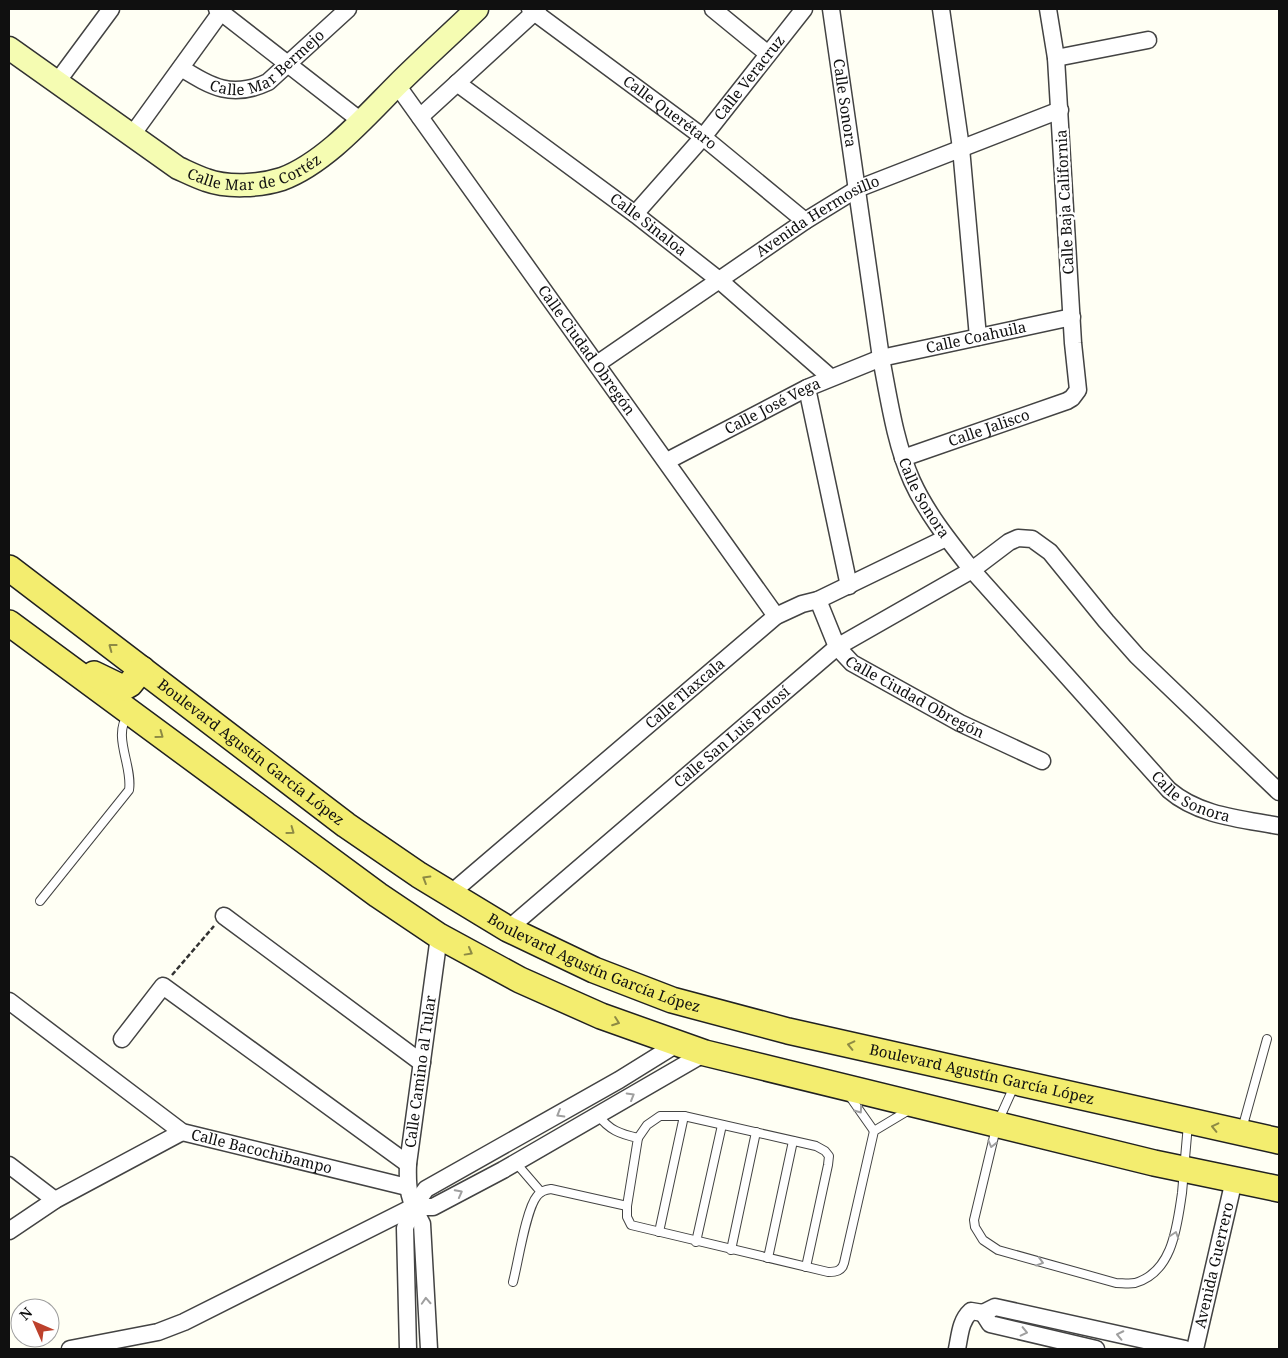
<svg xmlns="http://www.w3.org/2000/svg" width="1288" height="1358" font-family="'Noto Serif',serif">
<rect width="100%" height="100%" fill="#fffff4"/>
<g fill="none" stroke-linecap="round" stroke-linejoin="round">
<defs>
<g id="lane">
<path d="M40,901l89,-111c4,-24 -17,-54 -1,-75"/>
<path d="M1015,1084l-18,40 -23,96 1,7 8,13 15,10 118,33c6,0 13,1 19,0 38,-11 42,-57 47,-90 2,-23 4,-46 6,-69"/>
<polyline points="848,1094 874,1131"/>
<path d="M598,1115c11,15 22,19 40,23l-11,68v11l4,8 197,47c8,0 14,-1 16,-9l30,-132 35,-21"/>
<polyline points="1242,1129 1267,1039"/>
<polyline points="638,1138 647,1125 660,1116 684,1116 816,1146 825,1151 829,1156 828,1165 806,1267"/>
<polyline points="516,1163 541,1192"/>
<polyline points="659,1232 684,1116"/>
<polyline points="696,1242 722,1125"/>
<polyline points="731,1250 756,1132"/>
<polyline points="768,1258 793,1141"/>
<path d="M513,1282c5,-19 13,-73 24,-86 4,-5 8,-6 14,-7l76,17"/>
</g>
<g id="street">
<polyline points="217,9 361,121"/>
<path id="s1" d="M530,9l173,128 102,84"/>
<polyline points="713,9 768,54"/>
<path id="s2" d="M831,9l50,349c8,41 14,85 31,123 15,33 38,61 60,89l197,220c30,26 73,29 110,36"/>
<polyline points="941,9 961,148 978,337"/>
<polyline points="1056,58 1148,40"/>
<path id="s3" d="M181,68c31,19 51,31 87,14l80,-73"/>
<polyline points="57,82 111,9"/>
<path id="s4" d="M457,83l178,131 84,66 111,97"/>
<path id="s5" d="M397,85l379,531"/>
<polyline points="420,117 538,9"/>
<polyline points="132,135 221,12"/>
<path id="s6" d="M635,214l68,-77 101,-128"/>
<path id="s7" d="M597,364l208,-143 52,-32 203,-79"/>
<polyline points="807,388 849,586"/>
<path id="s8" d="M903,458l164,-57 5,-3 6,-8 -5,-47 -17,-285 -8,-49"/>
<path id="s9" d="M667,461l140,-73 74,-30 191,-41"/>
<path id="s10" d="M818,600l19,47 15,16 108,60 82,38"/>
<path id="s11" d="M450,894l326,-278 26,-12 16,-4 128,-62"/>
<polyline points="224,916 422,1063"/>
<path id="s12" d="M508,929l329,-282 135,-77 37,-28 9,-4 14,1 18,13 56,69 31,35 142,136"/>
<path id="s13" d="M9,1001l173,131 225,55"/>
<polyline points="122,1039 163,986 408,1164"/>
<polyline points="9,1165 55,1200"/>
<polyline points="9,1231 55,1200 182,1132"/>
<polyline points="983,1313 995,1307 1185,1349"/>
<polyline points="983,1313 990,1324 1096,1349"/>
<polyline points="70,1349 158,1332 184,1322 413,1207 433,1207 503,1170 705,1053"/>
<polyline points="408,1349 405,1228 413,1207 426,1189 619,1080 677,1044"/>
<path id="s14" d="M429,1349l-7,-125c-13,-25 -15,-33 -14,-60l31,-228"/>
<path d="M957,1349c3,-14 3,-28 14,-38l12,2"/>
<path id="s15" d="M1195,1349l39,-169"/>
</g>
<g id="secondary">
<path id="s16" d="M9,48l169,120c9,4 19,9 28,12 22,8 54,6 76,-1 43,-16 83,-62 115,-94 26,-26 54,-51 80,-76"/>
</g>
<g id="primary">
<path id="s17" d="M9,568l337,257 73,50 89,54 86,41 78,30 116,31 491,110"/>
<polyline points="9,623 378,895 439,936 520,980 601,1016 705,1053 1154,1163 1279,1189"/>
<polyline points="94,674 123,688 130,684 142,669"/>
</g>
</defs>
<!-- lane casing -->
<use href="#lane" stroke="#434343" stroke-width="10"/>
<!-- street casing -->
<use href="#street" stroke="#434343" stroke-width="19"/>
<!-- secondary casing -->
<use href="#secondary" stroke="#323232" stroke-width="25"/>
<!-- primary casing -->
<use href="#primary" stroke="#212121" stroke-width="28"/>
<!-- path -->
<polyline stroke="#323232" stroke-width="2.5" stroke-dasharray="5 2.5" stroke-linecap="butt" points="172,975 214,926"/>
<!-- lane -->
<use href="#lane" stroke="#fff" stroke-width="8"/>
<!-- street -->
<use href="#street" stroke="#fff" stroke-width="16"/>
<!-- secondary -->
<use href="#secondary" stroke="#f5fcb2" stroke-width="22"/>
<!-- primary -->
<use href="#primary" stroke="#f3ed6f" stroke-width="25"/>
</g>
<!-- one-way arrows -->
<defs><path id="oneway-chevron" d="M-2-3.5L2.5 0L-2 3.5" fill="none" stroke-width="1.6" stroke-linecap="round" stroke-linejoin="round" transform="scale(1.25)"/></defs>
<g stroke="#8d8a44">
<use href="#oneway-chevron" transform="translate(112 647) rotate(-143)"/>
<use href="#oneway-chevron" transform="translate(160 735) rotate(36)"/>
<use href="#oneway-chevron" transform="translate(291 831) rotate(36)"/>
<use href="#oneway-chevron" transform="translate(426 879) rotate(-149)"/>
<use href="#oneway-chevron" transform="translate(469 952) rotate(29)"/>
<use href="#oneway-chevron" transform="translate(616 1022) rotate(20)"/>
<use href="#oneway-chevron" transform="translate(851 1045) rotate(-167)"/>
<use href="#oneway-chevron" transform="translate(1215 1127) rotate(-167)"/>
</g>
<g stroke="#9f9f9f">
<use href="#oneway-chevron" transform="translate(631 1096) rotate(-30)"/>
<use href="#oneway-chevron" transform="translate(859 1110) rotate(55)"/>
<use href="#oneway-chevron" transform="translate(560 1114) rotate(150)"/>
<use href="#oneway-chevron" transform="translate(992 1144) rotate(104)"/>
<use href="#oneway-chevron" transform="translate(459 1193) rotate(-28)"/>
<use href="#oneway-chevron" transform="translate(1175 1235) rotate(-72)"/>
<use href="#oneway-chevron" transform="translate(1040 1262) rotate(16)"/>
<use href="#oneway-chevron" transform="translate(426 1301) rotate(-93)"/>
<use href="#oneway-chevron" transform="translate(1024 1332) rotate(13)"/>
<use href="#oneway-chevron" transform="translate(1120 1335) rotate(-168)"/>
</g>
<g text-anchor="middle" stroke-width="5" stroke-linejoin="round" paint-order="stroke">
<!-- street labels -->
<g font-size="15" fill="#101010" stroke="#fff">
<text dy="5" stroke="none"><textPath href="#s3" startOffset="100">Calle Mar Bermejo</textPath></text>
<text dy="5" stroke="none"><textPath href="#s6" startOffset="178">Calle Veracruz</textPath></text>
<text dy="5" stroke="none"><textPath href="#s2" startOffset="95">Calle Sonora</textPath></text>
<text dy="5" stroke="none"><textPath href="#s1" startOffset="174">Calle Querétaro</textPath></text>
<text dy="5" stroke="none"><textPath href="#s16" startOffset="288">Calle Mar de Cortéz</textPath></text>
<text transform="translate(1065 202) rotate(-93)" y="5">Calle Baja California</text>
<text dy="5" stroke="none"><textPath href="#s7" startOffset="266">Avenida Hermosillo</textPath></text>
<text dy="5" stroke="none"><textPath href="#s4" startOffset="238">Calle Sinaloa</textPath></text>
<text dy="5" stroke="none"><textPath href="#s9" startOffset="335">Calle Coahuila</textPath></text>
<text dy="5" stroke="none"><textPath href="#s5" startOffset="326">Calle Ciudad Obregón</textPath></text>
<text dy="5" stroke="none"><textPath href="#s9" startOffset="119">Calle José Vega</textPath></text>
<text dy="5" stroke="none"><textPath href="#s8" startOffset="91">Calle Jalisco</textPath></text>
<text dy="5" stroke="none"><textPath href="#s2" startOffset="500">Calle Sonora</textPath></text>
<text dy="5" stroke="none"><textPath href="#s11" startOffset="309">Calle Tlaxcala</textPath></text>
<text dy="5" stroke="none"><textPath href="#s10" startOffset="144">Calle Ciudad Obregón</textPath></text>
<text dy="5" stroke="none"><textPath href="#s12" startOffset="295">Calle San Luis Potosí</textPath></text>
<text dy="5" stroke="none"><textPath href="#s17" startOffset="304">Boulevard Agustín García López</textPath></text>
<text dy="5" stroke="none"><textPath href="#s2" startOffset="905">Calle Sonora</textPath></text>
<text dy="5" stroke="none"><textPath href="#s17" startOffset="709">Boulevard Agustín García López</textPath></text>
<text dy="5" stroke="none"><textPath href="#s14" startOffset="281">Calle Camino al Tular</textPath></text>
<text dy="5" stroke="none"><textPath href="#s17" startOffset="1114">Boulevard Agustín García López</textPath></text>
<text dy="5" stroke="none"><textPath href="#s13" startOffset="299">Calle Bacochibampo</textPath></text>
<text dy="5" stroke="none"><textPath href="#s15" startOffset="86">Avenida Guerrero</textPath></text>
</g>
</g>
<!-- border -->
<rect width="1288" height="1358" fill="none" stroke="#101010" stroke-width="20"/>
<!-- north arrow -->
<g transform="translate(35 1323) rotate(315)"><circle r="24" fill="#ffffff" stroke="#9f9f9f"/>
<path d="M0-4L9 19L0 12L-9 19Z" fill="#bd412c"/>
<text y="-8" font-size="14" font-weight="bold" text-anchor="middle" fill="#101010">N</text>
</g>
</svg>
